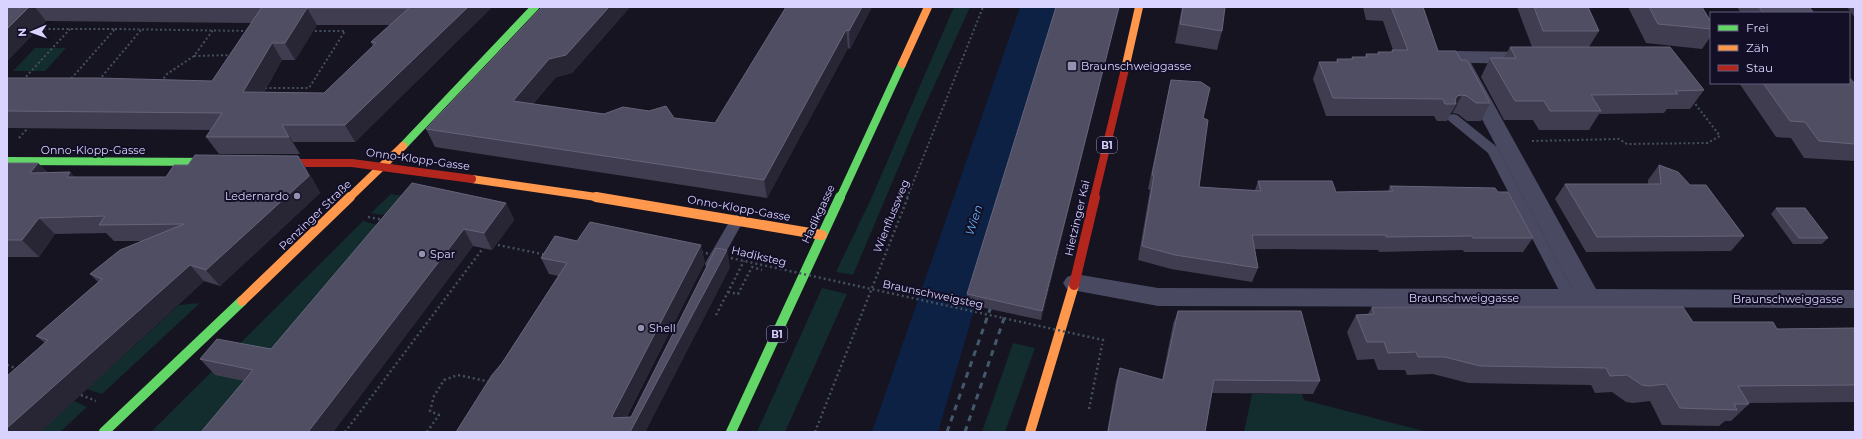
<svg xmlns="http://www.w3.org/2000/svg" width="1862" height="439" font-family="Montserrat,sans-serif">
<rect width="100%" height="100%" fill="#161421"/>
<!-- green -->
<g fill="#132c2d">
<polygon points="954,7 970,7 919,119 853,275 836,272 871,199"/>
<polygon points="35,48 66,48 45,71 13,71"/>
<polygon points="391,194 411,197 396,217 371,213"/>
<polygon points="363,221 396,230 229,432 151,432"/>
<polygon points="822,288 847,294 785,432 757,432"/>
<polygon points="200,303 102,394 87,389 179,305"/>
<polygon points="1013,343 1035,348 1005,432 982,432"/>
<polygon points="1252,394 1302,394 1304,400 1428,432 1244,432"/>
<polygon points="74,401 87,407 60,432 40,432"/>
</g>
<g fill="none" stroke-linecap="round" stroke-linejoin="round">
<!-- river -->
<polygon fill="#0d2144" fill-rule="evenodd" points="1020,7 1064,7 938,432 872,432"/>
<!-- path-far1 -->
<g stroke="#44505f" stroke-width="2" stroke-dasharray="2 2.5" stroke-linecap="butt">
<polyline points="35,29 115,29 70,80"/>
<polyline points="115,29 248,31"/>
<polyline points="194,56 233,55"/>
<polyline points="23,80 70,29"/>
<polyline points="99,80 141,30"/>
<polyline points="161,82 167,74 194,56 213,30"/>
<polyline points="265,88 309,88 345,31 311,31"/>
<polyline points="19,138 27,129"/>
<polyline points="1532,141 1619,139 1627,144 1708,143 1720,136 1693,101"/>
<polyline points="907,198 983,7"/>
</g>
<!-- path -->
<g stroke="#44505f" stroke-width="2.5" stroke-dasharray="2 3" stroke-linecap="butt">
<polyline points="368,217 384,220"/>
<polyline points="493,244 547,255"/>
<polyline points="728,292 738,294 752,267 762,270"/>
<polyline points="716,315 744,261"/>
<polyline points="7,365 18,369"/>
<polyline points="81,395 96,401"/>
<polyline points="1089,409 1102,345"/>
<polyline points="345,432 484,247"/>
<polyline points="427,432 439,415 430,411 434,396 444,380 458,375 491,382"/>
<polyline points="815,432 908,197"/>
</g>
<!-- lane -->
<g fill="#4a4962" fill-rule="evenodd">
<polygon points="1453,114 1457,115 1497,147 1577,298 1575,302 1570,304 1565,302 1488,153 1449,121 1447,118 1449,115"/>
<polygon points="737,215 742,217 744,220 717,268 712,269 707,268 705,264 707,260 732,217"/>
</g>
<!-- street -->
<polygon fill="#4a4962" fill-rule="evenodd" points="1458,51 1535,52 1542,54 1544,58 1542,62 1535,64 1471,63 1596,289 1855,290 1855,308 1158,306 1067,289 1063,283 1067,277 1075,274 1158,288 1572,289 1449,57 1451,53"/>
<!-- fast-far1 -->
<g stroke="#63d668" stroke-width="8">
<polyline points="403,146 535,7"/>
<polyline points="7,161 220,162"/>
<polyline points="840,198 902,64"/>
</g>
<!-- fast -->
<g stroke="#63d668" stroke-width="10">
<polyline points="104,432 242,301"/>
<polyline points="731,432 840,197"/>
</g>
<!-- slow-far1 -->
<g stroke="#ff974d" stroke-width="8">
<polyline points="902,64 928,7"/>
<polyline points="1125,69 1139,7"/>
<polyline points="472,179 603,198"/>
<polyline points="349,198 403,146"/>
</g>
<!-- slow -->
<g stroke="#ff974d" stroke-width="10">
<polyline points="596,197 822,235"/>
<polyline points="242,301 350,197"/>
<polyline points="1030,432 1074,285"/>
</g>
<!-- jam-far1 -->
<g stroke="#b3261e" stroke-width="8">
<polyline points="272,163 352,163 472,179"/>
<polyline points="1094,198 1125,69"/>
</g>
<!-- jam -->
<polyline stroke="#b3261e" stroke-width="10" points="1074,285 1095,197"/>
<!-- rail -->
<g stroke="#43596b" stroke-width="3" stroke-dasharray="6 5.5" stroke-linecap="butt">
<polyline points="947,432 994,298"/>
<polyline points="965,432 1010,301"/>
</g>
<!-- path-bridge -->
<g stroke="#44505f" stroke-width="2.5" stroke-dasharray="2 3" stroke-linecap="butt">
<polyline points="701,252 715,255"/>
<polyline points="726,257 1103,340 1102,345"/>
</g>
</g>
<!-- wall -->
<g fill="#403d50" fill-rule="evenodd">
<path d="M7,7h485l-137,135h-62l7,12h-81l-13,-17 5,-7 -204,-2v-50l205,3 40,-58 -206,-2 -39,40zM317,25h73l-19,17 2,4 -49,47 -60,-1 18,-32h13z"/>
<polygon points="542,7 630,7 572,73 556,77 533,104 604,114 674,118 715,123 872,7 850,49 848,48 767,198 435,147 426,129"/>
<polygon points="1119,7 1041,320 966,304 967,294"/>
<polygon points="1182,7 1225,7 1222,31 1217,50 1175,43"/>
<polygon points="1363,7 1423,7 1438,51 1461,60 1490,103 1481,121 1467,121 1458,114 1453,113 1451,113 1447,121 1437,121 1434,116 1326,116 1313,79 1319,62 1336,62 1337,59 1351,59 1352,57 1365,57 1366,54 1377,54 1378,52 1391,52 1392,50 1393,50 1383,21 1366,20"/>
<polygon points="1517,7 1588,7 1599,31 1589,47 1704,90 1690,109 1667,109 1664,113 1599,114 1589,130 1539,130 1533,120 1504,120 1481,77 1490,58 1504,58 1510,47 1532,47"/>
<polygon points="1628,7 1702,7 1711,29 1711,36 1702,49 1646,43"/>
<polygon points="1737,7 1809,7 1814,13 1741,13"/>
<polygon points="1847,7 1855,7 1855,18"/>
<polygon points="1171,80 1203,118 1199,187 1255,190 1258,181 1336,192 1388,191 1390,186 1498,192 1533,238 1523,252 1464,252 1463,250 1379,252 1378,250 1255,249 1258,268 1252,282 1171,269 1138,260 1150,190 1148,189"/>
<polygon points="1739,83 1849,83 1855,84 1855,161 1804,158 1791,138 1776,137"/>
<polygon points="298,156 309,173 320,193 220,286 204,281 40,432 7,432 45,343 36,336 98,282 90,274 141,241 114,241 106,233 55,234 39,257 7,257 7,163 38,163 47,172 70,172 74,177 166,177 188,165"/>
<polygon points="1659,165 1690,185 1744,236 1731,251 1586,252 1555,199 1565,184 1648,184 1648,180"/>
<polygon points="506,203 514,220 492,250 473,246 333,432 201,432 244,381 215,375 200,359 271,349"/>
<polygon points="1776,208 1828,238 1822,244 1793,244 1771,214"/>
<polygon points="577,241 705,262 626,418 631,417 730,267 645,432 456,432 502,363 558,276 549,274 541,258"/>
<polygon points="1372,307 1693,322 1777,329 1855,328 1855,402 1749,403 1749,404 1731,421 1725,421 1719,426 1662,425 1650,401 1633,403 1626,402 1612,392 1595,393 1591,385 1468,383 1433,374 1407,375 1405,370 1378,370 1374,359 1357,360 1347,332 1356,315 1368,314"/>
<polygon points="1178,311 1320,381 1313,394 1211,393 1205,432 1107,432 1116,381 1120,368 1162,380 1173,324"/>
</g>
<!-- shaded-wall -->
<g fill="#282635">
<polygon points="29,7 35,7 46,21 7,61 7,29"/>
<polygon points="468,7 492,7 355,142 345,125"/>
<polygon points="609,7 630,7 572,73 556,77 520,119 513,101 549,59"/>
<polygon points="862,7 872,7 850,49 849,31"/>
<polygon points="1119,7 1041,320 1042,311"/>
<polygon points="307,8 317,25 295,60 285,43"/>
<polygon points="846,30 848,48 767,198 764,180"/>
<polygon points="272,43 282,60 254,109 243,92"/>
<polygon points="1462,95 1453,113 1451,113 1456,104 1455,100 1457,96"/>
<polygon points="282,125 293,142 300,154 289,137"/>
<polygon points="298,156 309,173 320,193 220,286 206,270"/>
<polygon points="38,163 54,180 30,173"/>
<polygon points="70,172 85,189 67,177"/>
<polygon points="506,203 514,220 492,250 484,233"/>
<polygon points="39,218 55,234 39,257 22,240"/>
<polygon points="464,229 473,246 333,432 308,432"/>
<polygon points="701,245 705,262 619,431 612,416"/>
<polygon points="727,250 730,267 645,432 630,432"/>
<polygon points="190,265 204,281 40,432 7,432 7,428"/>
</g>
<!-- building -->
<g fill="#504e63" stroke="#66637b" fill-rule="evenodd">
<polygon points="7,7 29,7 7,29"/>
<path d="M262,7h206l-123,118h-63l7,12h-83l16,-24 -215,-2v-33h91l114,3zM307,8h102l-38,34 5,1 -52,50 -81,-1 29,-49h13z"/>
<polygon points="542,7 609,7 566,55 549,59 513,101 604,114 623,107 649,111 666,106 674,118 715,123 786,7 862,7 849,31 846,30 764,180 426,129"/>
<polygon points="1056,7 1119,7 1042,311 967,294"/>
<polygon points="1183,7 1225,7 1222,31 1180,24"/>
<polygon points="1391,7 1423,7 1438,51 1456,51 1461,60 1467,60 1490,103 1476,103 1467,96 1462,95 1457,96 1455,100 1456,104 1445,104 1443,99 1333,98 1319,62 1338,62 1337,59 1353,59 1352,57 1367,57 1366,54 1379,54 1378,52 1393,52 1392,50 1408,50"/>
<polygon points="1534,7 1588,7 1599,31 1543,31"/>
<polygon points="1649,7 1702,7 1711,22 1711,29 1658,24"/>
<polygon points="1759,7 1809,7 1814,13 1763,13"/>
<polygon points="1510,47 1670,47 1704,90 1675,91 1678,94 1591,95 1601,111 1550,111 1544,101 1515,101 1490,58 1516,58"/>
<polygon points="1849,77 1855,84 1855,144 1819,141 1805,122 1790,121 1763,83 1849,83"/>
<polygon points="1171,80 1201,82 1210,88 1203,118 1208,120 1199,187 1261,191 1258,181 1332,181 1336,192 1393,191 1390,186 1495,188 1498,192 1508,192 1533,238 1473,238 1472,236 1386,237 1386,235 1252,235 1258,268 1175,255 1142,246 1154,175 1152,175"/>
<polygon points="195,155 298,156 309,176 206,270 190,265 7,428 7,376 48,340 36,336 102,279 90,274 120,250 184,224 99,225 105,216 39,218 22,240 7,240 7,163 38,163 30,173 70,172 67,177 166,177 174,165 188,165"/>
<polygon points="1659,165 1678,172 1690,185 1706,185 1744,236 1597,237 1565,184 1661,184"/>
<polygon points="412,183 506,203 484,233 464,229 308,432 201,432 253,370 200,359 217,339 271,349"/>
<polygon points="1776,208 1805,208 1828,238 1799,238"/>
<polygon points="590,222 701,245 612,416 613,418 631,417 716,248 727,250 630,432 456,432 492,375 502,363 567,263 541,258 555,236 577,241"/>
<polygon points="1372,307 1683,307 1693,322 1773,322 1777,329 1855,328 1855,385 1738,386 1749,404 1734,404 1737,410 1680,408 1666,384 1649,386 1642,385 1627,375 1610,376 1606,368 1480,366 1445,357 1418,357 1416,352 1388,353 1384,342 1367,342 1356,315 1374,314"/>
<polygon points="1178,311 1301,311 1320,381 1214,380 1205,432 1108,432 1120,368 1163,380"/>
</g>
<!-- markers -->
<g fill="#9591b1" stroke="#130f26" stroke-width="1.5">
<rect x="1067" y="61" width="10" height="10" rx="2"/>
<circle cx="297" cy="196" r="4"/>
<circle cx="422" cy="254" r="4"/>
<circle cx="641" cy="328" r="4"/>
</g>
<g text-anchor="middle" stroke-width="4" stroke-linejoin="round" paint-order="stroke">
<!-- shield labels -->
<g fill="#130f26" stroke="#9e99be" stroke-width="1">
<rect x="1097" y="137" width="20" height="16" rx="3"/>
<rect x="767" y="326" width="20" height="16" rx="3"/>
</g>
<g font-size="10" font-weight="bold" fill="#d9d4ff">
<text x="1107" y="149">B1</text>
<text x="777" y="338">B1</text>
</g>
<!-- poi labels -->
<g font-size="11" fill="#d9d4ff" stroke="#130f26" text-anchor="start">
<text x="1081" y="70">Braunschweiggasse</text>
<text x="289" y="200" text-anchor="end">Ledernardo</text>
<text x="430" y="258">Spar</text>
<text x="649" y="332">Shell</text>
</g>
<!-- street labels -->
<g font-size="11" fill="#d9d4ff" stroke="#130f26">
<text x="93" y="154">Onno-Klopp-Gasse</text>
<text transform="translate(418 159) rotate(8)" y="4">Onno-Klopp-Gasse</text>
<text transform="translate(739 208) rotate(10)" y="4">Onno-Klopp-Gasse</text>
<text transform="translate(818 214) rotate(-65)" y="4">Hadikgasse</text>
<text transform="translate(315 215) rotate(-44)" y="4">Penzinger Straße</text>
<text transform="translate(891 216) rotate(-68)" y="4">Wienflussweg</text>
<text transform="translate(1077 218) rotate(-77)" y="4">Hietzinger Kai</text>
<text transform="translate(759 256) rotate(13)" y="4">Hadiksteg</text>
<text transform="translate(933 294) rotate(12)" y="4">Braunschweigsteg</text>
<text x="1464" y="302">Braunschweiggasse</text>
<text x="1788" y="303">Braunschweiggasse</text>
</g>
<!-- water labels -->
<g font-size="12" font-style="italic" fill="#62b6ff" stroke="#130f26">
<text transform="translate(974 220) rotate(-72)" y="4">Wien</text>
</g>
</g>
<!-- border -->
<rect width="1862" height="439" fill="none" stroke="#d9d4ff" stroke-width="16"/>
<!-- legend -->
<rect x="1710" y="12" width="140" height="72" fill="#130f26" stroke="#625e7d"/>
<rect x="1718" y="25" width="20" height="6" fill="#63d668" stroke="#625e7d"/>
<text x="1746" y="32" font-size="12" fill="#d9d4ff">Frei</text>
<rect x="1718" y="45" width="20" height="6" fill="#ff974d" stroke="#625e7d"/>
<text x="1746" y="52" font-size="12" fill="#d9d4ff">Zäh</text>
<rect x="1718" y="65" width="20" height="6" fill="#b3261e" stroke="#625e7d"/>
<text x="1746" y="72" font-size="12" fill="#d9d4ff">Stau</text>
<!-- north arrow -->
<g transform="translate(32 32) rotate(268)" stroke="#130f26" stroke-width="3" paint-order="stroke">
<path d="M0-3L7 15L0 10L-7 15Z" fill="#d9d4ff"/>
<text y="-6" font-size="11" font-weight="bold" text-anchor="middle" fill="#d9d4ff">N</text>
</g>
</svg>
